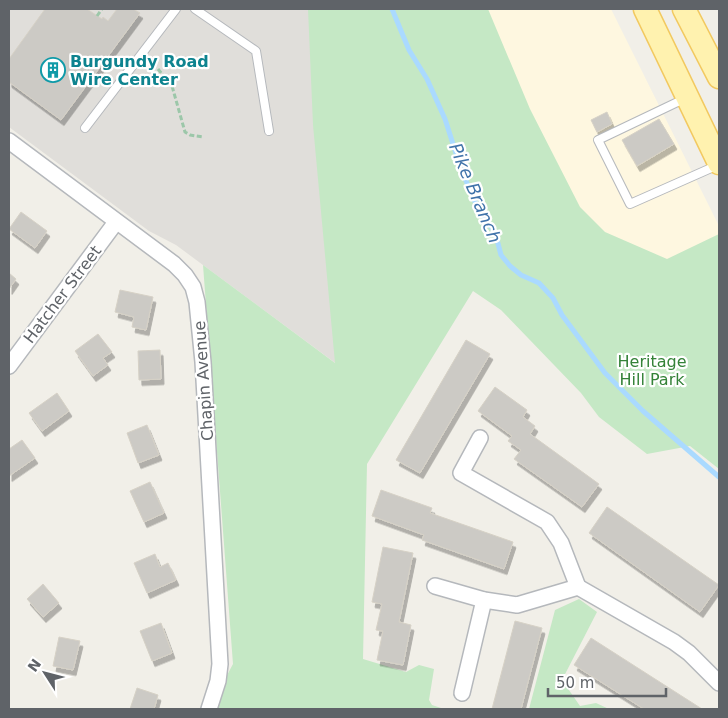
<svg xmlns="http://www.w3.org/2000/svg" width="728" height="718" font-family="'DejaVu Sans',sans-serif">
<defs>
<filter id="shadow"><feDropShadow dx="3" dy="5.5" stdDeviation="0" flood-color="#0004"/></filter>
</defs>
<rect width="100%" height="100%" fill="#f1efe8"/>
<!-- commercial -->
<polygon fill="#fef7e0" points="383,9 611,9 719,226 719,237 663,264 519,207"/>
<!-- industrial -->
<polygon fill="#e0deda" points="10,9 383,9 396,408 176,245 149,231 9,127"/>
<!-- green -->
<g fill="#c5e8c5">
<polygon points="308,9 488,9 530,109 580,207 605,232 667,259 719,234 719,469 690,446 647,454 599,417 581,393 501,310 473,291 367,464 363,659 406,672 419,665 434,669 429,700 432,705 444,709 209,709 233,664 203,265 335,363 313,125"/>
<polygon points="579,599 597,612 562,680 580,706 596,703 609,709 529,709 555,610"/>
</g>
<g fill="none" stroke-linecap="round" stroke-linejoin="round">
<!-- stream -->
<polyline stroke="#aadaff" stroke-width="5" points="392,9 409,50 427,79 445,119 461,169 479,211 495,232 501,255 510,266 521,275 539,283 553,298 562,315 605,373 643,411 719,477"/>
</g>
<!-- building -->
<g fill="#cccac5" stroke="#d6d1c6" filter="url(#shadow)">
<polygon points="45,9 87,9 102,19 103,17 108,21 117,9 133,9 140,13 61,120 9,82 9,59"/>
<polygon points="607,112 612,124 597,132 591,120"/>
<polygon points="659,119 674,144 637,166 622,140"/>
<polygon points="21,212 47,231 35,248 9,229"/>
<polygon points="9,273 16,279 9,289"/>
<polygon points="120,290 153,297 146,330 132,327 134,317 115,312"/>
<polygon points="98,334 112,352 103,358 108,365 93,376 75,351"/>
<polygon points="466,340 490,354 420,473 396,460"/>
<polygon points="160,350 161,379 139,380 138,351"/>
<polygon points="495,387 527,410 523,417 535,426 530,434 599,484 582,507 514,459 521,450 508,441 512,436 478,411"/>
<polygon points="57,393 69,411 42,431 29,413"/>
<polygon points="147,425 159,455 138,463 127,433"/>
<polygon points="22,440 35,458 9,476 9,449"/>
<polygon points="150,482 164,513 144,522 130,491"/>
<polygon points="381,490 432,508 430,513 513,542 504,569 422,540 424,535 372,516"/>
<polygon points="607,507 719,585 700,612 589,533"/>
<polygon points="383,547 413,553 399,622 411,625 403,665 377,660 383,631 376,630 382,604 372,602"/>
<polygon points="155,554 160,567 168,563 176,580 147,593 134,563"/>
<polygon points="43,584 59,603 43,617 27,599"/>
<polygon points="515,621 542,628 521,709 492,709"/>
<polygon points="161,623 172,653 152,661 140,631"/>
<polygon points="59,637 80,641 73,670 53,666"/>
<polygon points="591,638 702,709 644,709 574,665"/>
<polygon points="137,688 158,695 154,709 130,709"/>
</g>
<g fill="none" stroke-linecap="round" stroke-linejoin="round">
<defs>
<g id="lane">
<polyline points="195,9 256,51 269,131"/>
<polyline points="686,98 598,140 630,204 718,165"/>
<polyline points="85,128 176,9"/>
</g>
<g id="street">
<polyline points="9,141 174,264 185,275 193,287 197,302 203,362 220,664 218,681 209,709"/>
<polyline points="9,366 116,222"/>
<polyline points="480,438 461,473 547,522 561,543 578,587"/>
<polyline points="435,586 484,600 517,605 578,587"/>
<polyline points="578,587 674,642 689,653 719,683"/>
<polyline points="462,693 484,600"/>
</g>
<g id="primary">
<polyline points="645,9 719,163"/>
<polyline points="684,9 719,77"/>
</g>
</defs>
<!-- lane casing -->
<use href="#lane" stroke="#b5b8bc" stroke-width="10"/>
<!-- street casing -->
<use href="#street" stroke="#b5b8bc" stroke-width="18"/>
<!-- primary casing -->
<use href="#primary" stroke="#f2c960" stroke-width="25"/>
<!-- path -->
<g stroke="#9cc7a9" stroke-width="3" stroke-dasharray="5 2.5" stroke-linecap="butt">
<polyline points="97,16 102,9"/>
<polyline points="158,69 172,86 185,132 190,135 203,137"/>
</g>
<!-- lane -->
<use href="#lane" stroke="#fff" stroke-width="8"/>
<!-- street -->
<use href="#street" stroke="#fff" stroke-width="15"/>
<!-- primary -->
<use href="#primary" stroke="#fff2af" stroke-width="22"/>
</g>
<!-- icons -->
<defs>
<symbol id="building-ring" viewBox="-11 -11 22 22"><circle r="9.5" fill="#fff" stroke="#0f9aa8" stroke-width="1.5"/><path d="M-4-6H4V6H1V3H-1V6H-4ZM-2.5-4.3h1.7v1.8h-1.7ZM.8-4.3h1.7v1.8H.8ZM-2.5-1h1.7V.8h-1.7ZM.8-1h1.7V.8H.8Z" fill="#0f9aa8"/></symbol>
</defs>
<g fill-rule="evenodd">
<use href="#building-ring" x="39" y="56" width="28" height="28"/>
</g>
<g text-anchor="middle" stroke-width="4.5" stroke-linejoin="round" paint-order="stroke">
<!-- culture labels -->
<g font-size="16" font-weight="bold" fill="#0d838f" stroke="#fff" text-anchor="start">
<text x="70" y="67">Burgundy Road<tspan x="70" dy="18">Wire Center</tspan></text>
</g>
<!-- street labels -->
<g font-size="16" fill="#5f6368" stroke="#fff">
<text transform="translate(62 294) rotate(-53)" y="6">Hatcher Street</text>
<text transform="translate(203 381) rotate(-94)" y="6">Chapin Avenue</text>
</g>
<!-- park labels -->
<g font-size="16" fill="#348238" stroke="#fff">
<text x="652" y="367">Heritage<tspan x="652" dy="18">Hill Park</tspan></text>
</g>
<!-- water labels -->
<g font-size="18" font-style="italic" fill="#4174aa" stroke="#fff">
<text transform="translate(475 193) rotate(67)" y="6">Pike Branch</text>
</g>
</g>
<!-- border -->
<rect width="728" height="718" fill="none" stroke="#5f6368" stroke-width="20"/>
<!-- north arrow -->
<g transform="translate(45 673) rotate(306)" stroke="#ffffff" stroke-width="4" paint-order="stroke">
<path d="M0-4L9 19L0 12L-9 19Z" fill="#5f6368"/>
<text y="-8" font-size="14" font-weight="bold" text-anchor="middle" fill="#5f6368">N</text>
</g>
<!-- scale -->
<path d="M548 688v8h118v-8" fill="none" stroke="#5f6368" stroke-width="2.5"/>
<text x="556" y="688" font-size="15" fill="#5f6368" stroke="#ffffff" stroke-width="4" paint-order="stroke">50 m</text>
</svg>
